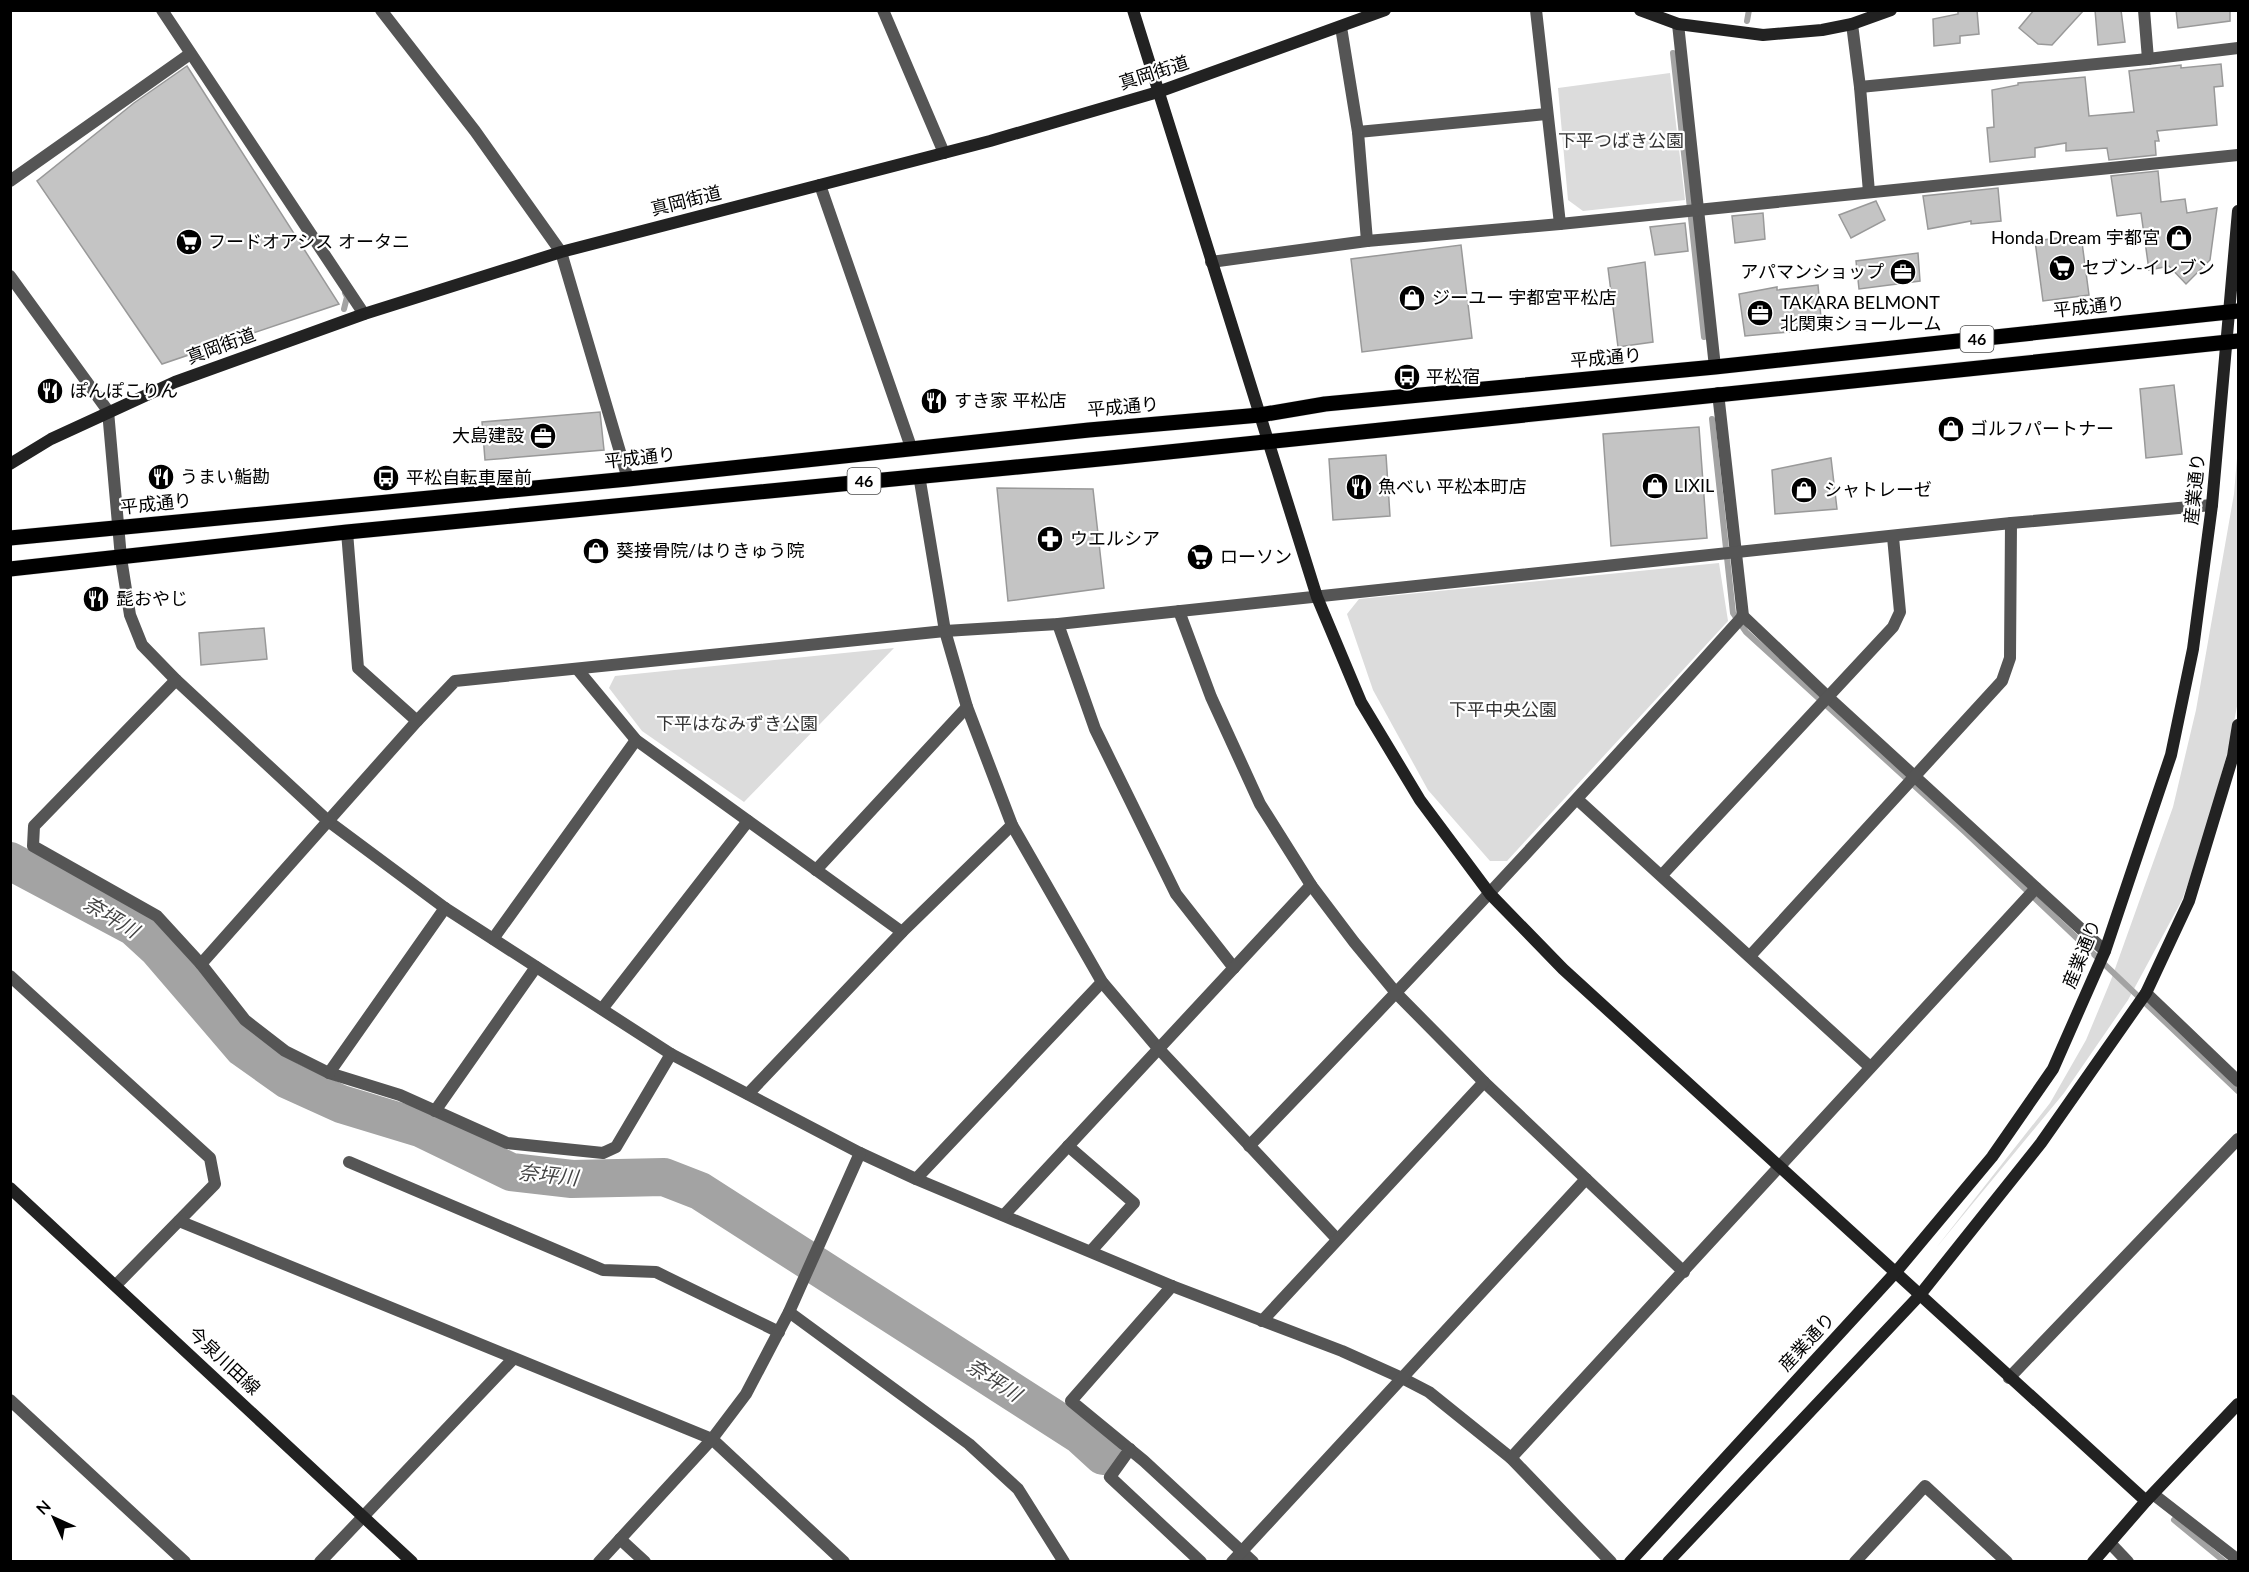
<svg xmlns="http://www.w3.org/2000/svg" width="2249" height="1572" font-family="Lato,'Noto Sans JP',sans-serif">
<rect width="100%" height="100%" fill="#fff"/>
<!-- green -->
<g fill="#dcdcdc">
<polygon points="1670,73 1685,200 1583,211 1568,200 1558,88"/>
<polygon points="2238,446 2238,701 2230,743 2201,848 2182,900 2128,1000 2064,1093 1936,1248 2050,1103 2086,1040 2111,980 2173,807 2196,710 2234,494"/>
<polygon points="1719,563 1728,621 1507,861 1490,861 1428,790 1373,690 1347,614 1359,599"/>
<polygon points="894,648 744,802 642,731 609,688 615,676"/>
</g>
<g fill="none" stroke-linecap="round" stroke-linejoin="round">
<!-- stream -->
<g stroke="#a3a3a3" stroke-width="6">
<polyline points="1747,21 1749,10"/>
<polyline points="1673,53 1704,337"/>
<polyline points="344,309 347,297 345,293"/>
<polyline points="1712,419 1733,613 1746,632 1965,832 2238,1091"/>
<polyline points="2174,1520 2225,1562"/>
</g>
<!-- river -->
<polyline stroke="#a3a3a3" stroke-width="38" points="10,861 134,927 158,949 243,1048 288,1080 341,1104 420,1128 511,1172 572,1179 664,1177 700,1191 1080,1435 1103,1456"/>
</g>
<!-- building -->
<g fill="#c4c4c4" stroke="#999" stroke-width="1.5">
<polygon points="1958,10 1977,10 1979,34 1960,36 1960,43 1934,46 1933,19 1958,14"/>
<polygon points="2034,10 2084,10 2052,45 2038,44 2019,28"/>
<polygon points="2095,10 2121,10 2125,42 2098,45"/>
<polygon points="2176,10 2230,10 2230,21 2178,28"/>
<polygon points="2221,64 2223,86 2214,87 2217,125 2157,131 2159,141 2155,141 2156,155 2109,160 2107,148 2066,151 2066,143 2035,148 2035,157 1990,162 1987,128 1994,127 1992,90 2018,85 2018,83 2085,77 2089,116 2134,112 2129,71 2181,65 2181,68"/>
<polygon points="187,66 339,304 162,364 37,181 134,103"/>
<polygon points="2158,171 2161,202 2185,199 2187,213 2217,208 2210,260 2186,284 2169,266 2149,270 2141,213 2117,216 2111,176"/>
<polygon points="1998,188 2001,221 1971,224 1971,221 1928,229 1923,196"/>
<polygon points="1876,201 1885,220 1851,238 1839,215"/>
<polygon points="1763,213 1765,239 1735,243 1732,216"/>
<polygon points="1685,223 1688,251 1655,255 1650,227"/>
<polygon points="2081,235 2089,295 2043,301 2035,241"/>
<polygon points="1461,245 1472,338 1362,352 1351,259"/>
<polygon points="1918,253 1920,281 1859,289 1856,261"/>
<polygon points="1645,262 1653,342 1618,347 1608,268"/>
<polygon points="1818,285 1822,329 1745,336 1739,294 1777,287 1777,290"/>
<polygon points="2174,385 2182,454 2146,458 2140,389"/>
<polygon points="600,412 604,450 485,460 482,422"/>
<polygon points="1699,427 1707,538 1611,546 1603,434"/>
<polygon points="1386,455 1390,516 1333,520 1329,459"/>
<polygon points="1831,458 1837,509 1775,514 1772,470"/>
<polygon points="997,488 1093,489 1104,588 1008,601"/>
<polygon points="264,628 267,659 201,665 199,633"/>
</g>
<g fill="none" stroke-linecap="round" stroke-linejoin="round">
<defs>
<g id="primary">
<polyline points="10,538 628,479 1089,430 1260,415 1325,404 1715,367 2238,311"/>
<polyline points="10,569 347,532 1120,457 2238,341"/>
</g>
</defs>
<!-- primary casing -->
<use href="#primary" stroke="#dbdbdb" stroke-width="16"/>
<!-- street -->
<g stroke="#555" stroke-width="12">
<polyline points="162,10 364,314"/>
<polyline points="381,10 475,131 561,252 628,479"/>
<polyline points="883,10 944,153"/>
<polyline points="1536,10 1560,224"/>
<polyline points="2144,10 2148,59"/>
<polyline points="1678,24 1715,367"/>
<polyline points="1852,24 1860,87 1869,192"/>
<polyline points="1341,27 1358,132 1367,241"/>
<polyline points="1860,87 2148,59 2238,48"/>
<polyline points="1358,132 1546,114"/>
<polyline points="10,181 190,54"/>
<polyline points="820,185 912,450"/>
<polyline points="1211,262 1367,241 1560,224 2238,155"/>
<polyline points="10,276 108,411 121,558 130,615 142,645 176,680 328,821 445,908 671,1054 860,1153 916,1179 1172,1286 1342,1351 1402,1378 1429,1392 1511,1458 1611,1562"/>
<polyline points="1718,393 1743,616 1828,697 2105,951"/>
<polyline points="919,475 945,631 967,707 1012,825 1102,982 1158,1048 1337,1239"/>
<polyline points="347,532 358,668 417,721"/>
<polyline points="1179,611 1211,697 1260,804 1311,885 1354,942 1397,994 1484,1082 1684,1272"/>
<polyline points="1058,624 1095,729 1176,894 1234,968"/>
<polyline points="578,670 636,740 902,932"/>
<polyline points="176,680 34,826 33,846 157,916 201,964 245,1020 285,1051 329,1073 400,1095 507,1143 603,1153 616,1147 671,1054"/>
<polyline points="1578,800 1870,1067"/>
<polyline points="816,870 967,707"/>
<polyline points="1662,875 1893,627 1900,612 1893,537"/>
<polyline points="493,939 636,740"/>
<polyline points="1750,956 2002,681 2010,658 2011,523"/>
<polyline points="201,964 417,721 455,681 945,631 1058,624 2011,523 2212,505"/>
<polyline points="10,976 210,1158 215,1184 116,1285"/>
<polyline points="2146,993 2238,1081"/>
<polyline points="602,1009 748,821"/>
<polyline points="329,1073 445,908"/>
<polyline points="748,1094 902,932 1012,825"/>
<polyline points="435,1111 536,967"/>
<polyline points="1068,1146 1134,1203 1091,1251"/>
<path d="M1249,1146c168,-173 332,-350 494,-530"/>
<polyline points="349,1162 603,1270 656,1272 779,1332"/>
<polyline points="916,1179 1102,982"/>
<polyline points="1004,1215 1311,885"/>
<polyline points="179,1221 712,1439 844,1562"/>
<polyline points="1172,1286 1071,1401 1144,1461 1253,1562"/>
<polyline points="789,1312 969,1444 1018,1489 1064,1562"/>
<polyline points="1262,1321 1484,1082"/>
<polyline points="2009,1378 2238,1139"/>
<polyline points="10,1400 185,1562"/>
<polyline points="1130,1449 1110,1477 1201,1562"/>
<polyline points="1511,1458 2036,888"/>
<polyline points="2153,1494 2238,1560"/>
<polyline points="620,1539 645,1562"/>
<polyline points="2110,1543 2128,1562"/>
<polyline points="320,1562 513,1359"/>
<polyline points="599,1562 712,1439 746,1394 789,1312 860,1153"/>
<polyline points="1232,1562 1586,1179"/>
<polyline points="1855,1562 1925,1486 2007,1562"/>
</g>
<!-- secondary -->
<g stroke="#222" stroke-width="12">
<polyline points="1133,10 1317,597 1361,702 1420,800 1490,894 1563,969 2146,1501"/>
<polyline points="1640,10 1678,24 1763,35 1822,30 1852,24 1891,10"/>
<polyline points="10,464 51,439 175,382 364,314 561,252 990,141 1158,92 1385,10"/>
<polyline points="10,1188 412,1562"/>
<polyline points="1630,1562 1895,1273 1992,1157 2053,1069 2105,951 2171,755 2193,649 2212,505 2238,211"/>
<polyline points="1668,1562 1919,1296 2041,1143 2146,993 2189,901 2233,756 2238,725"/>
<polyline points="2093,1562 2146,1501 2238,1404"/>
</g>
<!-- primary -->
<use href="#primary" stroke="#000" stroke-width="15"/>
</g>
<!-- icons -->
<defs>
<symbol id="shop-disc" viewBox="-11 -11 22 22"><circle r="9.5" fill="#000" stroke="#fff"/><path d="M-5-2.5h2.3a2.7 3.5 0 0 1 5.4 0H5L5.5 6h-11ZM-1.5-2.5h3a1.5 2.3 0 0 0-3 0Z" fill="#fff"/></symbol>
<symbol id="supermarket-disc" viewBox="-11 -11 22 22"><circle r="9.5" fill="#000" stroke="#fff"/><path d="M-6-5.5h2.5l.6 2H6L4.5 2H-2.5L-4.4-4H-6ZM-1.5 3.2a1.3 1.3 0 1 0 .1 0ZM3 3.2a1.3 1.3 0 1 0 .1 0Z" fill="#fff"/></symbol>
<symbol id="office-disc" viewBox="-11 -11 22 22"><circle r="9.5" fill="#000" stroke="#fff"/><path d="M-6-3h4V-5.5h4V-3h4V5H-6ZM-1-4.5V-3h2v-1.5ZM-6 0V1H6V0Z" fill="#fff"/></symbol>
<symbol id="bus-disc" viewBox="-11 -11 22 22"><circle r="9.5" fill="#000" stroke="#fff"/><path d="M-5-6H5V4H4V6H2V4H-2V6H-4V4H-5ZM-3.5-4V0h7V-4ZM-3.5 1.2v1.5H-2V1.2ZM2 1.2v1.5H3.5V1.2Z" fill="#fff"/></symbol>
<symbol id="restaurant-disc" viewBox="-11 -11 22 22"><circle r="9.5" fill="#000" stroke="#fff"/><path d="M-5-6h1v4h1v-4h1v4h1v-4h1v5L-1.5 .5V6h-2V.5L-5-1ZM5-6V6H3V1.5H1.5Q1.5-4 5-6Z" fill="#fff"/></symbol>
<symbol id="pharmacy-disc" viewBox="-11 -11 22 22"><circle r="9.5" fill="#000" stroke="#fff"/><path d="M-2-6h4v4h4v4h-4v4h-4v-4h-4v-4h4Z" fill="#fff"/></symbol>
</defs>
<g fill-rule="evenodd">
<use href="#shop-disc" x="2164" y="223" width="30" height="30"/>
<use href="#supermarket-disc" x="174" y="227" width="30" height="30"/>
<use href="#supermarket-disc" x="2047" y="253" width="30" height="30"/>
<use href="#office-disc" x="1888" y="257" width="30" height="30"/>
<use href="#shop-disc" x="1397" y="283" width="30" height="30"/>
<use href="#office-disc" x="1745" y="298" width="30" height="30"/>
<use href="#bus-disc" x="1392" y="362" width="30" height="30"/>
<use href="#restaurant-disc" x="35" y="376" width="30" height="30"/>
<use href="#restaurant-disc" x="919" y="386" width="30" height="30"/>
<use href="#shop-disc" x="1936" y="414" width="30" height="30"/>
<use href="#office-disc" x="528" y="421" width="30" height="30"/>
<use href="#restaurant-disc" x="146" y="462" width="30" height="30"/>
<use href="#bus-disc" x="371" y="463" width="30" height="30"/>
<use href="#shop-disc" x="1640" y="471" width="30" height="30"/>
<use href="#restaurant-disc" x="1344" y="472" width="30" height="30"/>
<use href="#shop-disc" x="1789" y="475" width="30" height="30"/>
<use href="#pharmacy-disc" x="1035" y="524" width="30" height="30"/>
<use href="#shop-disc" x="581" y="536" width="30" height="30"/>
<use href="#supermarket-disc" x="1185" y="542" width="30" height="30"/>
<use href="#restaurant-disc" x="81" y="584" width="30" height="30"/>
</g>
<g text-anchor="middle" stroke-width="4.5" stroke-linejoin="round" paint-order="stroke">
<!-- shield labels -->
<g fill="#fff" stroke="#4c4c4c" stroke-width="1.5">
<rect x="1960.5" y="326" width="33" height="26" rx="4.5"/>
<rect x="847.5" y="468" width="33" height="26" rx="4.5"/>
</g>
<g font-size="16" font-weight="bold" fill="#000">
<text x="1977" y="345">46</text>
<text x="864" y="487">46</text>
</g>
<!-- street labels -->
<g font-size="18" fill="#000" stroke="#fff">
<text transform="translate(1154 73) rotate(-18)" y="6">真岡街道</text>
<text transform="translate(686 201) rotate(-14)" y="6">真岡街道</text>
<text transform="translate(2089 307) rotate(-6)" y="6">平成通り</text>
<text transform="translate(221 346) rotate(-20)" y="6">真岡街道</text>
<text transform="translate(1606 358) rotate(-5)" y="6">平成通り</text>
<text transform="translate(1123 407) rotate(-5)" y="6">平成通り</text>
<text transform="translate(640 458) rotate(-6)" y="6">平成通り</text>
<text transform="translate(2195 489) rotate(-84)" y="6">産業通り</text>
<text transform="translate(156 504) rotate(-6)" y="6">平成通り</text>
<text transform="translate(2082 954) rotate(-68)" y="6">産業通り</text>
<text transform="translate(1807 1342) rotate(-47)" y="6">産業通り</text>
<text transform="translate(224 1361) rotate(43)" y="6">今泉川田線</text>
</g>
<!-- park labels -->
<g font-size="18" fill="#333" stroke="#fff">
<text x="1621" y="147">下平つばき公園</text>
<text x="1503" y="716">下平中央公園</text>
<text x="737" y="730">下平はなみずき公園</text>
</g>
<!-- poi labels -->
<g font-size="18" fill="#000" stroke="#fff" text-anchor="start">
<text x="2160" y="244" text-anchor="end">Honda Dream 宇都宮</text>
<text x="208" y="248">フードオアシス オータニ</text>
<text x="2082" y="274">セブン-イレブン</text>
<text x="1884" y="278" text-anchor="end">アパマンショップ</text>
<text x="1432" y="304">ジーユー 宇都宮平松店</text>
<text x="1780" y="309">TAKARA BELMONT<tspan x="1780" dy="21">北関東ショールーム</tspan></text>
<text x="1426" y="383">平松宿</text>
<text x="70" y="397">ぽんぽこりん</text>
<text x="954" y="407">すき家 平松店</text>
<text x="1970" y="435">ゴルフパートナー</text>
<text x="524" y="442" text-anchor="end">大島建設</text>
<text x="180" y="483">うまい鮨勘</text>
<text x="406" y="484">平松自転車屋前</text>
<text x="1674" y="492">LIXIL</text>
<text x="1378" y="493">魚べい 平松本町店</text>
<text x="1824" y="496">シャトレーゼ</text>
<text x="1070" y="545">ウエルシア</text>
<text x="616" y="557">葵接骨院/はりきゅう院</text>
<text x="1220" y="563">ローソン</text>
<text x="116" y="605">髭おやじ</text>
</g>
<!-- water labels -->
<g font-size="20" font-style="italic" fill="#444" stroke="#fff">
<text transform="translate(111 917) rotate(31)" y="7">奈坪川</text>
<text transform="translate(548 1175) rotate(6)" y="7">奈坪川</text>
<text transform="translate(994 1380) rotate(33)" y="7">奈坪川</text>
</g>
</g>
<!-- border -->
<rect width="2249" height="1572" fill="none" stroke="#000000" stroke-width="24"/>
<!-- north arrow -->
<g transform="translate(54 1518) rotate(315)" stroke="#ffffff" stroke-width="4.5" paint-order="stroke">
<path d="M0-4.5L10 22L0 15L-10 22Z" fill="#000000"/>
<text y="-9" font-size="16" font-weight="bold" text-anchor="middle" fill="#000000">N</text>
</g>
</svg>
